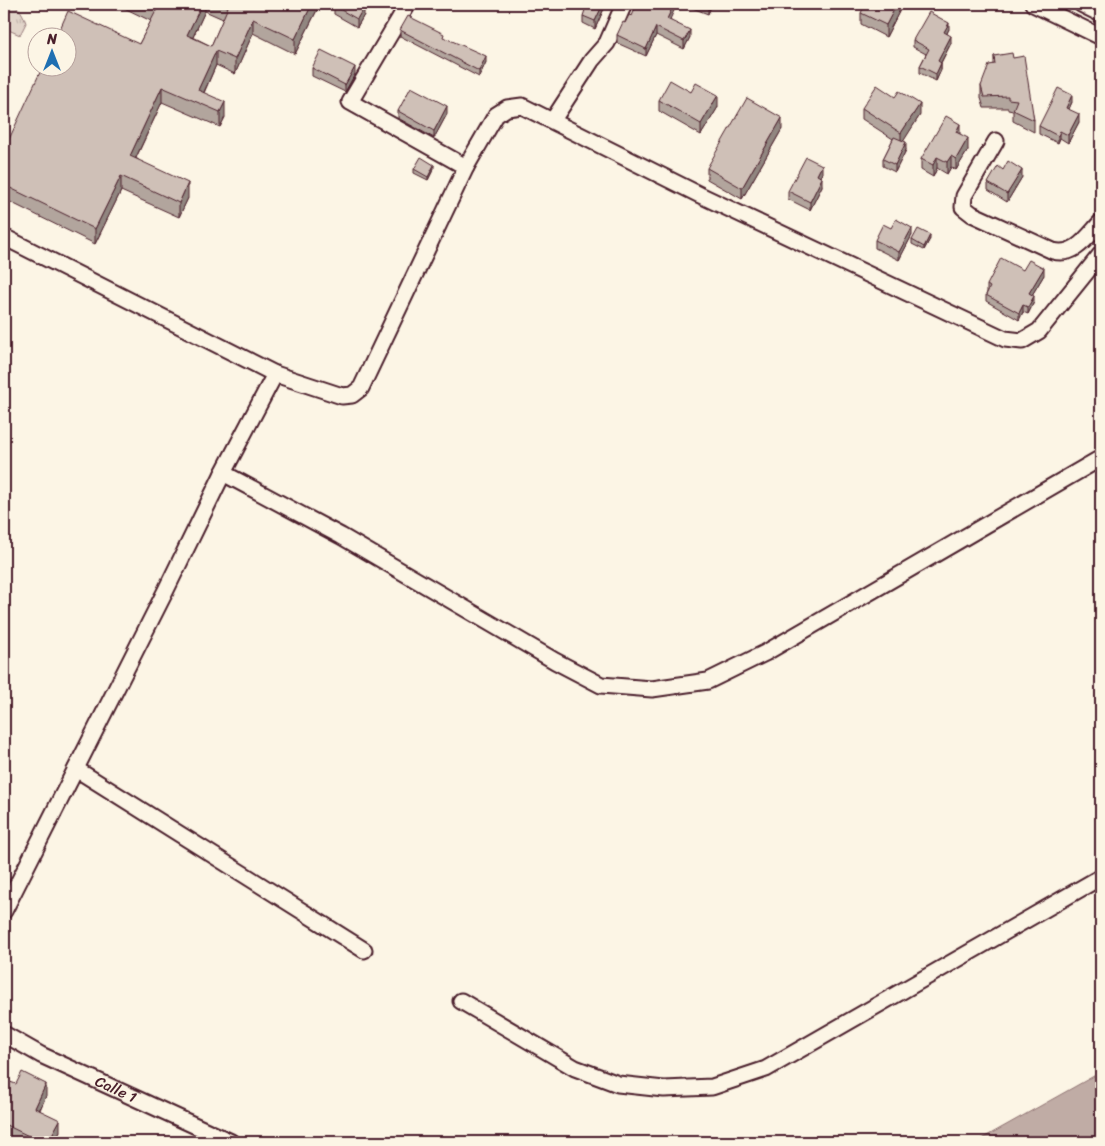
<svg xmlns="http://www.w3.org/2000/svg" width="1105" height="1146" font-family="Sriracha,sans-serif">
<defs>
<pattern id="grass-tufts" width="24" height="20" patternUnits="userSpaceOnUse" patternTransform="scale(1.25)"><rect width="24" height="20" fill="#e2d5ca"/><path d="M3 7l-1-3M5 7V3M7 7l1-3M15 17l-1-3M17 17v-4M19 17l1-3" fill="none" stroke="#c3b6ae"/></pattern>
</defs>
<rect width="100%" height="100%" fill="#fcf5e5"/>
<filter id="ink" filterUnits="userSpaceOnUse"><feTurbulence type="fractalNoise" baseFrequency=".02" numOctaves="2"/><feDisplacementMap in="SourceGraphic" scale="10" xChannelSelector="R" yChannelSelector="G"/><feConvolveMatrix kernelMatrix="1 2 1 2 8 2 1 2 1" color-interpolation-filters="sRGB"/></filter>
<g filter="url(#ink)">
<!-- grass -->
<path fill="url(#grass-tufts)" stroke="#967a7a" d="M4,4c14,0 18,7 22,19l-6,12 -16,-7z"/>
<!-- water -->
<polygon fill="#c0aca5" stroke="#917474" points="1101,1072 1101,1142 976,1142"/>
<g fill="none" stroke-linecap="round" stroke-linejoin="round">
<defs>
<g id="minor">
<polyline points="408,4 350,102 466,167"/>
<polyline points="1033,4 1101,37"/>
<polyline points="1081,4 1101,14"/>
<polyline points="553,120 592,60 607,43 624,4"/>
<path d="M996,141l-32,55 -1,11 9,7 81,37c22,6 34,-14 48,-29"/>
<polyline points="4,237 275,374 342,396 352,395 361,388 466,167 496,115 507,108 522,106 700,195 1005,339 1022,341 1039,331 1101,254"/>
<polyline points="223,473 341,536 555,661 601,685 652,689 708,681 765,653 1101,458"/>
<polyline points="76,769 364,950"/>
<polyline points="4,911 165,592 223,473 275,374"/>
<polyline points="461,1001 575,1068 618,1084 664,1089 712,1087 766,1069 1101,877"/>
<path id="s1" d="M4,1034l37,21 190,87"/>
</g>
</defs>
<!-- minor casing -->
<use href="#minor" stroke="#4a1f2b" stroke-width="19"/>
<!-- minor -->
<use href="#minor" stroke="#fcf5e5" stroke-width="15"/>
</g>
<!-- wall -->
<g fill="#b2a59d" stroke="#4a1f2b" fill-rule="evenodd">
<path d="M116,4h204l-25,50 -42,-21 -18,41 -19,-9 -12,28 21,24 -5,10 -58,-25 -26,56 52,40 -9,19 -58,-26 -26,53 -91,-45v-49l135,-106 12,-23zM205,11l18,8 -12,27 -18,-9z"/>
<polygon points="606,4 595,29 583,23 583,16"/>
<polygon points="682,4 712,4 708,14"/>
<polygon points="903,4 886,37 861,24 861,13"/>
<polygon points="334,6 364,15 357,27 334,14"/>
<polygon points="632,16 670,20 690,37 684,49 656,35 646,56 617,43 617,35 625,23"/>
<polygon points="949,29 947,33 951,43 941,63 941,70 936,81 920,73 920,66 926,54 913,47 913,40"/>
<polygon points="400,30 486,62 479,77 400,36"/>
<polygon points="994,56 1013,58 1034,120 1034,132 1013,121 1013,111 1008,110 1008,108 984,108 981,98 981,86 994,65"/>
<polygon points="312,68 355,74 345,92 312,76"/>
<polygon points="691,92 718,107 701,135 659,111 659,100"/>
<polygon points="1072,102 1069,109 1079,122 1068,143 1060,138 1058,143 1039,134 1039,126"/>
<polygon points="862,108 920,115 903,141 906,150 895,172 883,166 883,159 893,139 862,119"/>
<polygon points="398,111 447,114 434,138 398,118"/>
<polygon points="782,129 742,199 707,179 707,168"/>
<polygon points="960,134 968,150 956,170 951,167 947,174 937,168 933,177 921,170 921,159"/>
<polygon points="434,168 428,180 414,173 414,169"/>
<polygon points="1003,170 1022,177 1007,202 988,190 988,183"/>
<polygon points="822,173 820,177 822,186 810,210 788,199 788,191"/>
<polygon points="891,228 912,235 899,260 875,248 875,240"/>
<polygon points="930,239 924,250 912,244 912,240"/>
<polygon points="1023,270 1044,275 1032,295 1034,302 1028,314 1023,312 1019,320 986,301 986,295 987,292 987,285"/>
<polygon points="4,1096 46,1096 40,1110 60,1131 54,1142 18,1142 4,1136"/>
</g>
<!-- shaded-wall -->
<g fill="#918680" stroke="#4a1f2b">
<polygon points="202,4 205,4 205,11 187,50 187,35"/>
<polygon points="312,4 320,4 295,54 295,39"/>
<polygon points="603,4 606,4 595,29 595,21"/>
<polygon points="674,4 677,4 667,26 667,19"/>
<polygon points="709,4 712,4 708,14 708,7"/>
<polygon points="897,4 903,4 886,37 886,25"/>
<polygon points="364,7 364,15 357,27 357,19"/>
<polygon points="253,19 253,33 235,74 235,59"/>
<polygon points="949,23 949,29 944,39 944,32"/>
<polygon points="656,27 656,35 646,56 646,49"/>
<polygon points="690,30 690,37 684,49 684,41"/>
<polygon points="951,36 951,43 938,68 938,61"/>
<polygon points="216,51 216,65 199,103 198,90"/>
<polygon points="486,56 486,62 479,77 479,71"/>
<polygon points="941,63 941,70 936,81 936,74"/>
<polygon points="355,67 355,74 345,92 345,85"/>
<polygon points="162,87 162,102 130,170 130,156"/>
<polygon points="718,95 718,107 701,135 701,124"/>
<polygon points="1072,95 1072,102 1066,115 1066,108"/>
<polygon points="225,102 225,117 220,127 220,112"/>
<polygon points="920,104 920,115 901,145 901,133"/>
<polygon points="447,106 447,114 434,138 434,131"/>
<polygon points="1079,114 1079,122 1068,143 1068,135"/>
<polygon points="782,118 782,129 742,199 742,188"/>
<polygon points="960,124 960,135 956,132"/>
<polygon points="1060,131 1060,138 1058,143 1058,136"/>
<polygon points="968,138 968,150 956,170 956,159"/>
<polygon points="906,142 906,150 895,172 895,165"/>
<polygon points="951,156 951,167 947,174 947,162"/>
<polygon points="937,157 937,168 933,177 933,165"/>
<polygon points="434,165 434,168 428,180 428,177"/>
<polygon points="822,165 822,173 817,183 817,175"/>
<polygon points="1022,170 1022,177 1007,202 1007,194"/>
<polygon points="121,176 121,191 95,244 95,229"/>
<polygon points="822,178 822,186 810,210 810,202"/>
<polygon points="188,183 188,198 179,217 179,203"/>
<polygon points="912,228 912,235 899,260 899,252"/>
<polygon points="930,235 930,239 924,250 924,247"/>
<polygon points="1044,268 1044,275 1029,300 1029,293"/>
<polygon points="1034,296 1034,302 1028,314 1028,307"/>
<polygon points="1023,305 1023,312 1019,320 1019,313"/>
<polygon points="46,1084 46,1096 35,1119 35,1108"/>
<polygon points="60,1120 60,1131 54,1142 48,1142"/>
</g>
<!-- building -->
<g fill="#cfc0b7" stroke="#4a1f2b">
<polygon points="147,4 202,4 187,35 211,46 228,7 222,4 312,4 295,39 253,19 235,59 216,51 198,90 225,102 220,112 162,87 130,156 188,183 179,203 121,176 95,229 4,185 4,150 42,68 68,68 68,38 56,38 68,11 139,44 157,9"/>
<polygon points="336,4 357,4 364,7 357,19 334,6"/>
<polygon points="587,4 603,4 595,21 583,16"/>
<polygon points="637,4 674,4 667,19 690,30 684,41 656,27 646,49 617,35 623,22 625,23 629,15 632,16"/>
<polygon points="701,4 709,4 708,7"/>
<polygon points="865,4 897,4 886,25 861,13"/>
<polygon points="929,12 949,23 944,32 951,36 938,61 941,63 936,74 920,66 929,49 913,40"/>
<polygon points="408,16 444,34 443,37 486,56 479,71 400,30"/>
<polygon points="321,50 355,67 345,85 312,68"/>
<polygon points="1012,53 1013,58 1024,56 1034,120 1013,110 1017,100 1008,99 1008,96 984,97 981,86 989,65 995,64 994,56"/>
<polygon points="670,80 691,92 696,83 718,95 701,124 659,100"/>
<polygon points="877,85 895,97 899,91 920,104 901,133 862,108"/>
<polygon points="411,87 447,106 434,131 398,111"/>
<polygon points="1058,88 1072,95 1066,108 1079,114 1068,135 1060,131 1058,136 1039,126"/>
<polygon points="747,98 782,118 742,188 707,168"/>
<polygon points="946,116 960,124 956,132 968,138 956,159 951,156 947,162 937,157 933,165 921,159"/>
<polygon points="894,137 906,142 895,165 883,159"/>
<polygon points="421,157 434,165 428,177 414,169"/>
<polygon points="806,157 822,165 817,175 822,178 810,202 788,191"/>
<polygon points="1008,161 1022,170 1007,194 988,183 998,166 1003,170"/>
<polygon points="896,219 912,228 899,252 875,240 883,224 891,228"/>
<polygon points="918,229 930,235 924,247 912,240"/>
<polygon points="1001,258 1023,270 1029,260 1044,268 1029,293 1034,296 1028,307 1023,305 1019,313 986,295 990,287 987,285"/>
<polygon points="22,1072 46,1084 35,1108 60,1120 48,1142 41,1142 4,1124 4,1096 10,1082 16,1084"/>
</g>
</g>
<g text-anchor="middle" stroke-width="4" stroke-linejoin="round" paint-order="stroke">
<!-- street labels -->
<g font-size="15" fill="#4a1f2b" stroke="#fcf5e5">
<text dy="5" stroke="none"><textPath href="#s1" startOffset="125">Calle 1</textPath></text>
</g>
</g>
<!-- margin -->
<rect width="1105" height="1146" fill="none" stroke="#fcf5e5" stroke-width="20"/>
<rect x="10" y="10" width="1085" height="1126" fill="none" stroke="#4a1f2b" stroke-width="2" filter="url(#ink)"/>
<!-- north arrow -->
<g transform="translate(52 52)"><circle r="24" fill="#fcf5e5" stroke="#b59f9b"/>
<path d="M0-4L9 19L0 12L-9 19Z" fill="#1f6fb2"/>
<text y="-8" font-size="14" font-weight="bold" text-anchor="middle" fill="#4a1f2b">N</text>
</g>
</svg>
